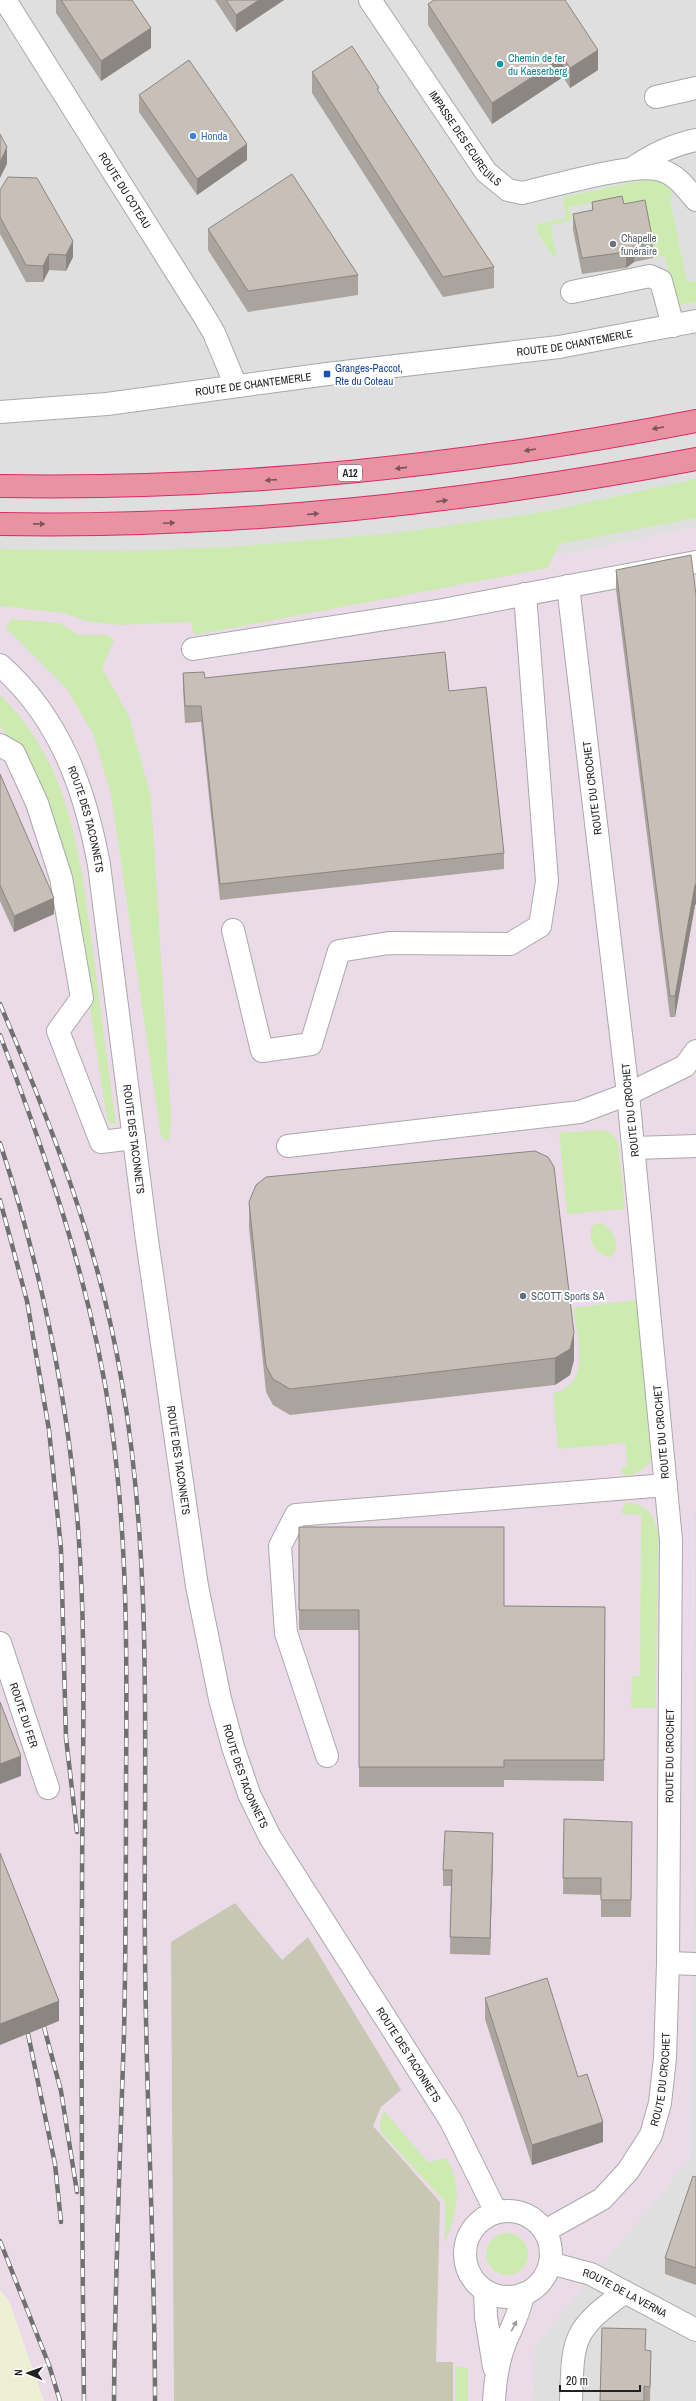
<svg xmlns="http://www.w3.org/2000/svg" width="696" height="2401" font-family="'Archivo Narrow',sans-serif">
<rect width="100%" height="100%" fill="#f2efe9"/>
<!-- residential -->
<g fill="#e0dfdf">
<polygon points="0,0 696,0 696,527 575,553 231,584 0,570"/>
<polygon points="694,1510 696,1510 696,2401 532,2401 534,2346 690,2158"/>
</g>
<!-- industrial -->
<polygon fill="#ebdbe8" points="696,527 696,1510 694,1510 690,2158 535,2346 532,2401 0,2401 0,570 231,584 575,553"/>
<!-- construction -->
<polygon fill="#c7c7b4" points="235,1903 282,1960 308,1937 401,2090 381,2107 373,2126 440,2202 436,2362 453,2362 453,2401 174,2401 171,1942"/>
<!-- farmland -->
<polygon fill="#eef0d5" points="0,2290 9,2301 44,2401 0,2401"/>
<!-- grass -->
<g fill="#cdebb0">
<polygon points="659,177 673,193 670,199 687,282 696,281 696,302 681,305 674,301 665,256 653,258 628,213 623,196 569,207 572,220 551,225 556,256 553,257 538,233 536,224 566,218 563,197"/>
<polygon points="696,479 696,518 559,544 548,568 194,635 191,622 119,625 85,621 64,613 0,606 0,549 129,551 230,547 397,533 544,512"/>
<polygon points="11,619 60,623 79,635 108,635 114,640 102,668 129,716 151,797 171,1119 169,1142 161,1136 111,794 93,734 67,689 6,628"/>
<path d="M0,695c73,70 81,169 94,263 7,55 14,110 22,166l-6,-1 -3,-4 -36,-233 -12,-52 -23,-62 -12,-19 -24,-26z"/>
<polygon points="601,1130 612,1133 618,1143 625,1209 567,1214 559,1133"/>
<path d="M602,1223c10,8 21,22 9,34 -16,-1 -22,-15 -20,-29l4,-4z"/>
<path d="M636,1300l16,136 -4,1c1,4 3,5 4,8 6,16 -13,30 -26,31l-4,-3 -1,-6 6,-1 -2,-23 -67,6 -5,-56c40,-8 24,-57 20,-85z"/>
<path d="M626,1503c19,-1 28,12 32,29l-2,176h-25l1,-32h8l1,-161 -19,-1v-6z"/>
<path d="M384,2111l44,51 19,-4c17,34 9,53 -2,86v-42l-64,-70 -1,-10z"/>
<circle cx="507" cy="2254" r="21"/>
<polygon points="455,2366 468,2368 468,2401 455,2401"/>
</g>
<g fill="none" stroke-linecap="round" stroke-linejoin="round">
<defs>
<g id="minor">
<path id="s1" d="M5,0l199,316 10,17 22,53"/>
<path id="s2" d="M370,0l116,172 22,18 14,3c31,-7 106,-29 134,-24 19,3 29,18 40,31"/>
<polyline points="656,97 696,88"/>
<path d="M631,169c21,-14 40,-24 65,-29"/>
<polyline points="572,292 650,276 661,281 673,326"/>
<path id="s3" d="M0,412l107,-8 220,-30 232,-27 137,-26"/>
<polyline points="193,649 443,610 696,562"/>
<path id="s4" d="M0,665c60,53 85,124 99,200l47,368 51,353 23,113 13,48 16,47 21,43 181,284 45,91"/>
<polyline points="0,745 14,753 37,803 61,878 82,998 58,1031 101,1142 134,1138"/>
<polyline points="233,930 262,1051 311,1044 339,951 389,943 510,944 540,926 547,881 525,594"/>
<polyline points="288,1146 580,1112 628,1094 685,1066 696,1051"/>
<polyline points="634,1148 696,1146"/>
<path id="s5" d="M0,1643l48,145"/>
<polyline points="327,1756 286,1633 280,1546 296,1515 666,1485"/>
<polyline points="668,1963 696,1964"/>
<circle cx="508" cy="2254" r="43"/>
<path id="s6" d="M545,2231l57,-32 26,-28 23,-36 9,-32 5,-45 3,-95 3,-423 -43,-446 -60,-508"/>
<path id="s7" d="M550,2263l41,11 105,56"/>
<polyline points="485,2291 486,2317 494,2367"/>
<path d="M494,2401c1,-19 4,-40 11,-58 7,-17 15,-30 18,-49"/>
<path d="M571,2401c2,-63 1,-71 54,-109"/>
</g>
<g id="highway">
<path d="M0,486c237,4 463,-20 696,-65"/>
<path d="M0,524c238,4 463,-21 696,-65"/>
</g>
</defs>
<!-- minor casing -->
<use href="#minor" stroke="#a9a9a9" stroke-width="24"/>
<!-- highway casing -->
<use href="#highway" stroke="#dc2a67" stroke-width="24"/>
<!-- minor -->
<use href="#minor" stroke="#fff" stroke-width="22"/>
<!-- highway -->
<use href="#highway" stroke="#e892a2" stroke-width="22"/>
<defs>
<g id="rail">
<path d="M0,1004c53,125 100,245 122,379 32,188 21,380 23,569 1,150 10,299 10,449"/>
<path d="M0,1035c48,126 92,253 111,387 17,119 16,240 15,361 0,83 0,166 -2,250 -4,123 -9,245 -10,368"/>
<path d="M0,1143c39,118 64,237 76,360 12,129 6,260 6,389 -1,169 0,339 2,509"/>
<polyline points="0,1200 27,1301 49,1430 61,1549 66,1738 77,1832"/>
<polyline points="44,2027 61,2091 77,2192"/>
<polyline points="28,2034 55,2164 61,2222"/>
<polyline points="0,2241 49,2365 60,2401"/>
</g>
</defs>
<!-- rail casing -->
<use href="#rail" stroke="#707070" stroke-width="4.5"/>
<!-- rail -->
<use href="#rail" stroke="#fff" stroke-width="3" stroke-dasharray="9" stroke-linecap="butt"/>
</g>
<!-- wall -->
<g fill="#aba49e">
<polygon points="56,0 132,0 151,48 101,81 56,13"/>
<polygon points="215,0 284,0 236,32"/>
<polygon points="428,4 598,70 570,88 563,77 492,124 428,25"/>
<polygon points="312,72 494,267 494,288 443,297 312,93"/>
<polygon points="139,95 247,160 197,195 139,112"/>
<polygon points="0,190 73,257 66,271 49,270 43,282 26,282 0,234"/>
<polygon points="592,202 624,204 653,242 653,258 634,262 626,268 582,274 573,230 573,214 592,210"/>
<polygon points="208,229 358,275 358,295 248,312 208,250"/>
<polygon points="616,570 696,595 696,904 695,905 675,1017 670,1017 616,590"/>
<polygon points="183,673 205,678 449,691 504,853 504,869 220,900 201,722 185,723 183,689"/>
<polygon points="0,774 54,914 14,932 0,901"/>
<polygon points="249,1202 574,1360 570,1375 555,1385 290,1415 273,1405 266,1392 249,1228"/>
<polygon points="299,1527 504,1606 605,1607 604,1781 504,1780 504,1787 359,1787 359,1630 299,1630"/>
<polygon points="564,1819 632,1822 631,1917 601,1917 601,1895 563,1894"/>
<polygon points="493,1849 490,1955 450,1954 451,1886 443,1886 443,1870"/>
<polygon points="485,1998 578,2077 603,2142 532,2165 485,2019"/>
<polygon points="696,2177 696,2285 665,2274 665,2258"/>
<polygon points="645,2350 651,2367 650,2401 600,2401"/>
</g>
<!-- shaded-wall -->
<g fill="#8b8681">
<polygon points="259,0 284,0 236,32 236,15"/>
<polygon points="151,28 151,48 101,81 101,61"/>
<polygon points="598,50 598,70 570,88 570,68"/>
<polygon points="563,57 563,77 492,124 492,103"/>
<polygon points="247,144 247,160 197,195 197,179"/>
<polygon points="7,147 7,164 0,178 0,162"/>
<polygon points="73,241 73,257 66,271 66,255"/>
<polygon points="634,246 634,262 626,268 626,252"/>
<polygon points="49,254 49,270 43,282 43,266"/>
<polygon points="696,884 696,904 695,905 675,1017 675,996 695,885"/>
<polygon points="54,898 54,914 14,932 14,916"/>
<polygon points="574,1333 574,1360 570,1375 555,1385 555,1358"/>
<polygon points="21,1756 21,1776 0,1784 0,1764"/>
<polygon points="493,1833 493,1849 490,1955 490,1938"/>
<polygon points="59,2001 59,2021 0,2045 0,2024"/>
<polygon points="603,2122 603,2142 532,2165 532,2145"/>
</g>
<!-- building -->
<g fill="#c7bfb8" stroke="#8b8681">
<polygon points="61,0 132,0 151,28 101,61"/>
<polygon points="226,0 259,0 236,15"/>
<polygon points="434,0 565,0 598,50 570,68 563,57 492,103 428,4"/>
<polygon points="352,46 379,88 377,89 494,267 443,277 312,72"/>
<polygon points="189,60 247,144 197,179 139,95"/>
<polygon points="0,134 7,147 0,162"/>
<polygon points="292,174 358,275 248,291 208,229"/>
<polygon points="8,177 37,178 73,241 66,255 49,254 43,266 26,265 0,217 0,190"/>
<polygon points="622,196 624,204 645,200 653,242 634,246 626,252 582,258 573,214 593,210 592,202"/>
<polygon points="691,555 696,595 696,884 695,885 675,996 670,996 616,570"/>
<polygon points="445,652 449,691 486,687 504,853 220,884 201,706 185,706 183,673 204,672 205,678"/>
<polygon points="0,774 54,898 14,916 0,885"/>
<polygon points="535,1151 548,1157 554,1167 574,1333 570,1349 555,1358 290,1389 273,1379 266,1366 249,1202 256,1185 266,1177"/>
<polygon points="299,1527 504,1527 504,1606 605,1607 604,1760 504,1760 504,1767 359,1767 359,1610 299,1610"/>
<polygon points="0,1702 21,1756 0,1764"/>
<polygon points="564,1819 632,1822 631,1900 601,1900 601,1878 563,1878"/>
<polygon points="445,1831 493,1833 490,1938 450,1937 452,1870 443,1870"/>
<polygon points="0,1853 59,2001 0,2024"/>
<polygon points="547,1978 578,2077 587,2074 603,2122 532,2145 485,1998"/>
<polygon points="693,2176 696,2177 696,2268 665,2258"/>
<polygon points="602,2328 646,2329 645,2350 651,2351 650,2387 644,2386 644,2401 600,2401"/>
</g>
<!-- one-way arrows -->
<defs><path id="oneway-solid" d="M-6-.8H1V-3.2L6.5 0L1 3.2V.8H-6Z"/></defs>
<g fill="#7b545c">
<use href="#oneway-solid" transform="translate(658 428) rotate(169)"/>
<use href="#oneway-solid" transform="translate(530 450) rotate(171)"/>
<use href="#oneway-solid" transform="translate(401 468) rotate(174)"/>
<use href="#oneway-solid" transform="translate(271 480) rotate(176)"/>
<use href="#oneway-solid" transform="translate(442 501) rotate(-8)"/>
<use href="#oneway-solid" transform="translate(313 514) rotate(-5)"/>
<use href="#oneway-solid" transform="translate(169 523) rotate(-2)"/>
<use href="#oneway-solid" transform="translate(39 524) rotate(1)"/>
</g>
<use fill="#9c9c9c" href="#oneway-solid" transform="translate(514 2326) rotate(-63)"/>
<!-- markers -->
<circle fill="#0f9aa8" stroke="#fff" stroke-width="1.5" cx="500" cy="64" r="4"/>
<circle fill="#3f7fe0" stroke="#fff" stroke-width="1.5" cx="193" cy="136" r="4"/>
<circle fill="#6b7280" stroke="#fff" stroke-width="1.5" cx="613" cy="244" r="4"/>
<rect fill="#1a4fb4" stroke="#fff" stroke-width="1.5" x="323" y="370" width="8" height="8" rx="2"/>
<circle fill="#5c6f8a" stroke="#fff" stroke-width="1.5" cx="523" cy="1296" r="4"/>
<g text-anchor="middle" stroke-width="4" stroke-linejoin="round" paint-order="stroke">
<!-- shield labels -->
<rect fill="#fff" stroke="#646464" stroke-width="1" x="338" y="465" width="24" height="16" rx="3"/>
<g font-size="10" font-weight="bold" fill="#222">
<text x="350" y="477">A12</text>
</g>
<!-- culture labels -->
<g font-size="11" fill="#0d838f" stroke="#fff" text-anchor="start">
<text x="508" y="62">Chemin de fer<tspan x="508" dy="13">du Kaeserberg</tspan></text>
</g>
<!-- shop labels -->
<g font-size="11" fill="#366cbe" stroke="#fff" text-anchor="start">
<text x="201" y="140">Honda</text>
</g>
<!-- street labels -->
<g font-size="11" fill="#222" stroke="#fff">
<text dy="4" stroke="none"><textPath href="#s2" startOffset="168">IMPASSE DES ECUREUILS</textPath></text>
<text dy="4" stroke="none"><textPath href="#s1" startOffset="225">ROUTE DU COTEAU</textPath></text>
<text dy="4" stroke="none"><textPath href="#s3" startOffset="579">ROUTE DE CHANTEMERLE</textPath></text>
<text dy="4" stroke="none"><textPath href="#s3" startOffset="255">ROUTE DE CHANTEMERLE</textPath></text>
<text transform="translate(592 788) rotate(-97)" y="4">ROUTE DU CROCHET</text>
<text dy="4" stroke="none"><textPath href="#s4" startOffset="180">ROUTE DES TACONNETS</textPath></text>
<text transform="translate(630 1110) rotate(-96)" y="4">ROUTE DU CROCHET</text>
<text dy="4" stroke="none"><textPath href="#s4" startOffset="504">ROUTE DES TACONNETS</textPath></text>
<text transform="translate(661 1432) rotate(-95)" y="4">ROUTE DU CROCHET</text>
<text dy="4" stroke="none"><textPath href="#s4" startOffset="828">ROUTE DES TACONNETS</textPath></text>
<text dy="4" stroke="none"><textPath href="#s5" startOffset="76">ROUTE DU FER</textPath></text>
<text dy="4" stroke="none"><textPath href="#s6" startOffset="527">ROUTE DU CROCHET</textPath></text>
<text dy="4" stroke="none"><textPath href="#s4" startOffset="1152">ROUTE DES TACONNETS</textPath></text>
<text dy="4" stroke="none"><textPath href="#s4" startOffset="1476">ROUTE DES TACONNETS</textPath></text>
<text dy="4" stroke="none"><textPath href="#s6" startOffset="203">ROUTE DU CROCHET</textPath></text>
<text dy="4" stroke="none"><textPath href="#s7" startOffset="81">ROUTE DE LA VERNA</textPath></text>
</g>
<!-- worship labels -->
<g font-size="11" fill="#5b616d" stroke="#fff" text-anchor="start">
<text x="621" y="242">Chapelle<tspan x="621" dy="13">funéraire</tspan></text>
</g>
<!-- transit labels -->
<g font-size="11" fill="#164399" stroke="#fff" text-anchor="start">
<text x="335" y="372">Granges-Paccot,<tspan x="335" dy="13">Rte du Coteau</tspan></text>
</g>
<!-- service labels -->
<g font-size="11" fill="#4e5e75" stroke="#fff" text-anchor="start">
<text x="531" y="1300">SCOTT Sports SA</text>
</g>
</g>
<!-- north arrow -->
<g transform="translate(28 2373) rotate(272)" stroke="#ffffff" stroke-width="3" paint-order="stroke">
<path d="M0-3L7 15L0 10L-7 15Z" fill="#222222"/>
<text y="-6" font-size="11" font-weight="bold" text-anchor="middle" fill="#222222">N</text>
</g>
<!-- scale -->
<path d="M560 2385v6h80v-6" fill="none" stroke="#222222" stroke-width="2"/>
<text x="566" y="2385" font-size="12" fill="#222222" stroke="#ffffff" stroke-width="3" paint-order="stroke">20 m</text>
</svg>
